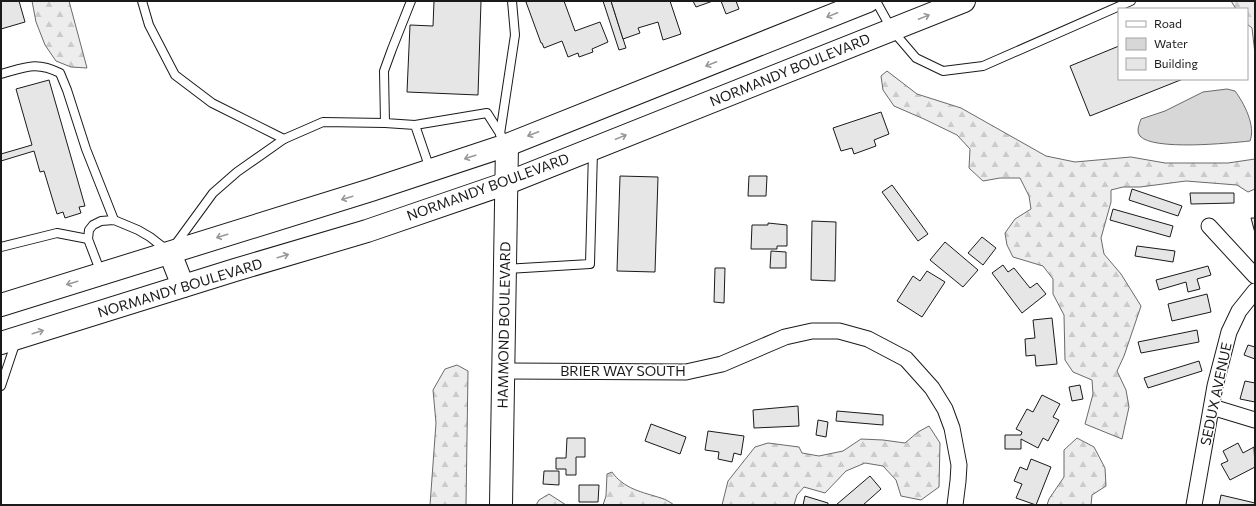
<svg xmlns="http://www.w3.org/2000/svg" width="1256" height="506" font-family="Commissioner,sans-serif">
<defs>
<pattern id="forest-firs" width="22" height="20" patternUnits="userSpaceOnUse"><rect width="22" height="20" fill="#ededed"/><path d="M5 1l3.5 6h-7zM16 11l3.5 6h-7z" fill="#cbcbcb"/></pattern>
</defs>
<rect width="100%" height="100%" fill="#fff"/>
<!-- forest -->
<g fill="url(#forest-firs)" stroke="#6a6a6a">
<polygon points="32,1 69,1 87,68 71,67 56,61 45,45 36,22"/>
<polygon points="1231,1 1255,1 1255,54 1252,28 1247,24 1247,9 1236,9"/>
<polygon points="887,71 917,94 961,108 1046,156 1075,162 1131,157 1165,163 1228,163 1255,159 1255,189 1248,192 1237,185 1186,181 1140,187 1123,187 1111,190 1111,202 1101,238 1104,254 1121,274 1141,306 1124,356 1117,371 1126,390 1129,407 1122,439 1085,424 1093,394 1092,380 1073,372 1065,360 1064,315 1053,294 1053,279 1043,266 1013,257 1007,245 1005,233 1015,219 1031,209 1029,196 1020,178 1000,178 983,181 969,168 970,149 957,135 924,119 894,106 883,90 881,76"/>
<polygon points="457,365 468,371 466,505 430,505 436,423 433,390 445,369"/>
<polygon points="929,426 940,443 939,487 921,500 901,496 896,480 883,466 865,463 846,471 825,493 804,487 797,495 794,505 722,505 728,481 755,447 768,443 799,447 802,453 819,456 843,451 861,439 883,440 905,443 918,432"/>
<polygon points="1077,438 1094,447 1105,468 1106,486 1092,495 1091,505 1047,505 1049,499 1064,477 1064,450"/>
<path d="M612,472c12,17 30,20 49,26 4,1 9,4 13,7h-71l3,-9 1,-22z"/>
<polygon points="549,494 566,505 536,505 539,500"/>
</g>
<!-- water -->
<path fill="#d7d7d7" stroke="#6a6a6a" d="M1227,89l8,2c9,12 21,35 15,50 -20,2 -97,10 -110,-5 -4,-5 -1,-11 1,-17l24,-8 38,-19z"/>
<!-- building -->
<g fill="#e6e6e6" stroke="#1a1a1a">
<polygon points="1,1 19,1 25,22 1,29"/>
<polygon points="434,1 481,1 478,95 407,92 410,25 433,26"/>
<polygon points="529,1 564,1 575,31 600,22 608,42 592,49 593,52 579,57 578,53 568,57 562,41 544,48 542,43 541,43 526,2"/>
<polygon points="603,1 611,1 626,48 619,50"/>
<polygon points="611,1 670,1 681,34 663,40 658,22 638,28 640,33 623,39"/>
<polygon points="693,1 713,1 696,7"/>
<polygon points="721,1 736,1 739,9 726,14"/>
<polygon points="1119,46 1119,79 1183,79 1090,116 1070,66"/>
<polygon points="49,80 85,206 79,207 81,213 65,218 63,212 57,214 44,171 40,172 34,151 1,161 1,154 32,145 16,89"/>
<polygon points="881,112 889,134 874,140 876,146 854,154 852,148 841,151 833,128"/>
<polygon points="620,176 658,177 655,272 617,271"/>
<polygon points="749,176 767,176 766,196 748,196"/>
<polygon points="892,185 928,234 918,241 882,192"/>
<polygon points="1132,189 1182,206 1178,216 1129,200"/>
<polygon points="1190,193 1234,193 1234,203 1191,204"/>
<polygon points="1113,209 1173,226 1170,237 1110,220"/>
<polygon points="1251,218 1255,218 1255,233"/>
<polygon points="812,221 836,222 835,281 811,280"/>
<polygon points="768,223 787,225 787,246 777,246 777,249 751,249 752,225 768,225"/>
<polygon points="982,237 996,248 983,265 968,253"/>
<polygon points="945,242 978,270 963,287 930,260"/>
<polygon points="1137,246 1175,251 1173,262 1135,256"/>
<polygon points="771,251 786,252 786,268 770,268"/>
<polygon points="1003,265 1008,272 1014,268 1030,288 1037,283 1046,294 1022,313 992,273"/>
<polygon points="1208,266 1211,275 1197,279 1200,289 1188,292 1186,282 1159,290 1156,280"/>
<polygon points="715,268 725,268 724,303 714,302"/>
<polygon points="927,271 945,282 922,317 897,301 913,276 920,281"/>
<polygon points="1207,294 1211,312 1172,321 1168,304"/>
<polygon points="1052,318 1057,364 1036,366 1035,355 1026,356 1025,339 1035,338 1033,320"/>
<polygon points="1197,330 1199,342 1141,353 1138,342"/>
<polygon points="1248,345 1255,347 1255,359 1244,355"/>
<polygon points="1199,361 1202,371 1148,388 1144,378"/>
<polygon points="1245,381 1255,383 1255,402 1240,399"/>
<polygon points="1080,385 1083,399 1072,401 1069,387"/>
<polygon points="1042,395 1060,404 1053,417 1059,420 1048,441 1043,438 1038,448 1021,439 1021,449 1005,449 1005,435 1021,435 1022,432 1016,429 1027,409 1033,412"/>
<polygon points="798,406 799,426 754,428 753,410"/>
<polygon points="837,411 883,415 883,425 836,421"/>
<polygon points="818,420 828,422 826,437 816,435"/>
<polygon points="651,424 686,437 680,454 645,441"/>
<polygon points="708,431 744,436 741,455 734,453 732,462 718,459 719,452 705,450"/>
<polygon points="567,438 585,438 585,457 576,457 576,475 566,475 566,469 556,469 556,458 566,458"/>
<polygon points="1238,443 1243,453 1254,447 1255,467 1230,480 1221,464 1228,461 1223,451"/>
<polygon points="1031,459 1051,467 1036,505 1016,498 1022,484 1014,481 1020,467 1027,470"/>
<polygon points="544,471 559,471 559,485 543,484"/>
<polygon points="870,476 881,489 863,505 836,505"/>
<polygon points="579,485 599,485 598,502 579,502"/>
<polygon points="1221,495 1255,503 1255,505 1219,505"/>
<polygon points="805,496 828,503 828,505 803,505"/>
</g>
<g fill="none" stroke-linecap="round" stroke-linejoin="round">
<defs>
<g id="lane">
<polyline points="142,1 149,25 175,75 212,103 284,139"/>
<polyline points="411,1 392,49 384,71 385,123 415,125 430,169"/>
<polyline points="876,1 892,30 916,58 943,71 983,66 1131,1"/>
<path d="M1,74c25,-7 35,-13 59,-1l7,17 19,59 28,71"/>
<polyline points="415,125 487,113 501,135"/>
<polyline points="500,134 515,35 512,1"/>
<polyline points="175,245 213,193 237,172 284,139 323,122 385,123"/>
<polyline points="1,247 57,233 88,239"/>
<polyline points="506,269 590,264 593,151"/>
<polyline points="101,273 88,239 89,230 93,225 101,221 114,220 138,230 150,237 168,251"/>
<polyline points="1,386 16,341"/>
</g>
<g id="street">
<polyline points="1209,226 1255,276"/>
<polyline points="504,371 686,372 722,364 785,337 812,331 839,331 868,339 906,359 932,388 945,409 952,428 959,465 958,481 955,505"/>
<polyline points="1212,407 1255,420"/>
<polyline points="1194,505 1215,386 1229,332 1239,311 1255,291"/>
</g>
<polyline id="secondary" points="501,505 507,145"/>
<g id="primary">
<polyline points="170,253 183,286"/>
<polyline points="1,305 371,190 507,145 868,1"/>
<polyline points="1,343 235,270 367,231 507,183 964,1"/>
</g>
</defs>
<!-- lane casing -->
<use href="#lane" stroke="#1a1a1a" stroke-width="10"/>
<!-- street casing -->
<use href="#street" stroke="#1a1a1a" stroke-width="17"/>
<!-- secondary casing -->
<use href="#secondary" stroke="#1a1a1a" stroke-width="24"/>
<!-- primary casing -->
<use href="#primary" stroke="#1a1a1a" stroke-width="24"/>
<!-- lane -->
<use href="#lane" stroke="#fff" stroke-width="8"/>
<!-- street -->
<use href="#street" stroke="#fff" stroke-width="15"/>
<!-- secondary -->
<use href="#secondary" stroke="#fff" stroke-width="22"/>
<!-- primary -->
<use href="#primary" stroke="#fff" stroke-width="22"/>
</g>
<!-- one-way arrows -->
<defs><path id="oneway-shaft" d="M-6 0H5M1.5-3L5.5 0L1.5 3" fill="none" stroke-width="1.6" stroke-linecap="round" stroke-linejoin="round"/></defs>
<g stroke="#989898">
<use href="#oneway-shaft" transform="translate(832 15) rotate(158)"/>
<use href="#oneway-shaft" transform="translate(924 17) rotate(-22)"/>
<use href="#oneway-shaft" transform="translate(711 64) rotate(158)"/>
<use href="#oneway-shaft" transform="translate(533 134) rotate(159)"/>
<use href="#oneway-shaft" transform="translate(621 137) rotate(-22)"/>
<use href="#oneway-shaft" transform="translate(470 157) rotate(162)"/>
<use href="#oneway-shaft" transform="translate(347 198) rotate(163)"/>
<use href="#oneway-shaft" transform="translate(222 236) rotate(163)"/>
<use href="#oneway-shaft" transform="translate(283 256) rotate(-17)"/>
<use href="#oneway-shaft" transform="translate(72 283) rotate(163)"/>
<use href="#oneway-shaft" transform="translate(38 332) rotate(-17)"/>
</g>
<g text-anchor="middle" stroke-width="3" stroke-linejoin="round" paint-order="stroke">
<!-- street labels -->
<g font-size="14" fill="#1a1a1a" stroke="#fff">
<text transform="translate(790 70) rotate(-22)" y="5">NORMANDY BOULEVARD</text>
<text transform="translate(488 187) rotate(-20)" y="5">NORMANDY BOULEVARD</text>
<text transform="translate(180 288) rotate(-17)" y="5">NORMANDY BOULEVARD</text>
<text transform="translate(504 325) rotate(-89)" y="5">HAMMOND BOULEVARD</text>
<text x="623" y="376">BRIER WAY SOUTH</text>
<text transform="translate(1216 394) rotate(-78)" y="5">SEDUX AVENUE</text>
</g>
</g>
<!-- border -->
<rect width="1256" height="506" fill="none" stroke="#1a1a1a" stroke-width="4"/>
<!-- legend -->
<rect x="1118" y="8" width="130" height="72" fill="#ffffff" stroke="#a3a3a3"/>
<rect x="1126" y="21" width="20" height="6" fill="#ffffff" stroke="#a3a3a3"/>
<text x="1154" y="28" font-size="12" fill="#1a1a1a">Road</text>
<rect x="1126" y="38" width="20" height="12" fill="#d7d7d7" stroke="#a3a3a3"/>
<text x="1154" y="48" font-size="12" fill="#1a1a1a">Water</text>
<rect x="1126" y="58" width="20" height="12" fill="#e6e6e6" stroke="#a3a3a3"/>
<text x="1154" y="68" font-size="12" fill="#1a1a1a">Building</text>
</svg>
